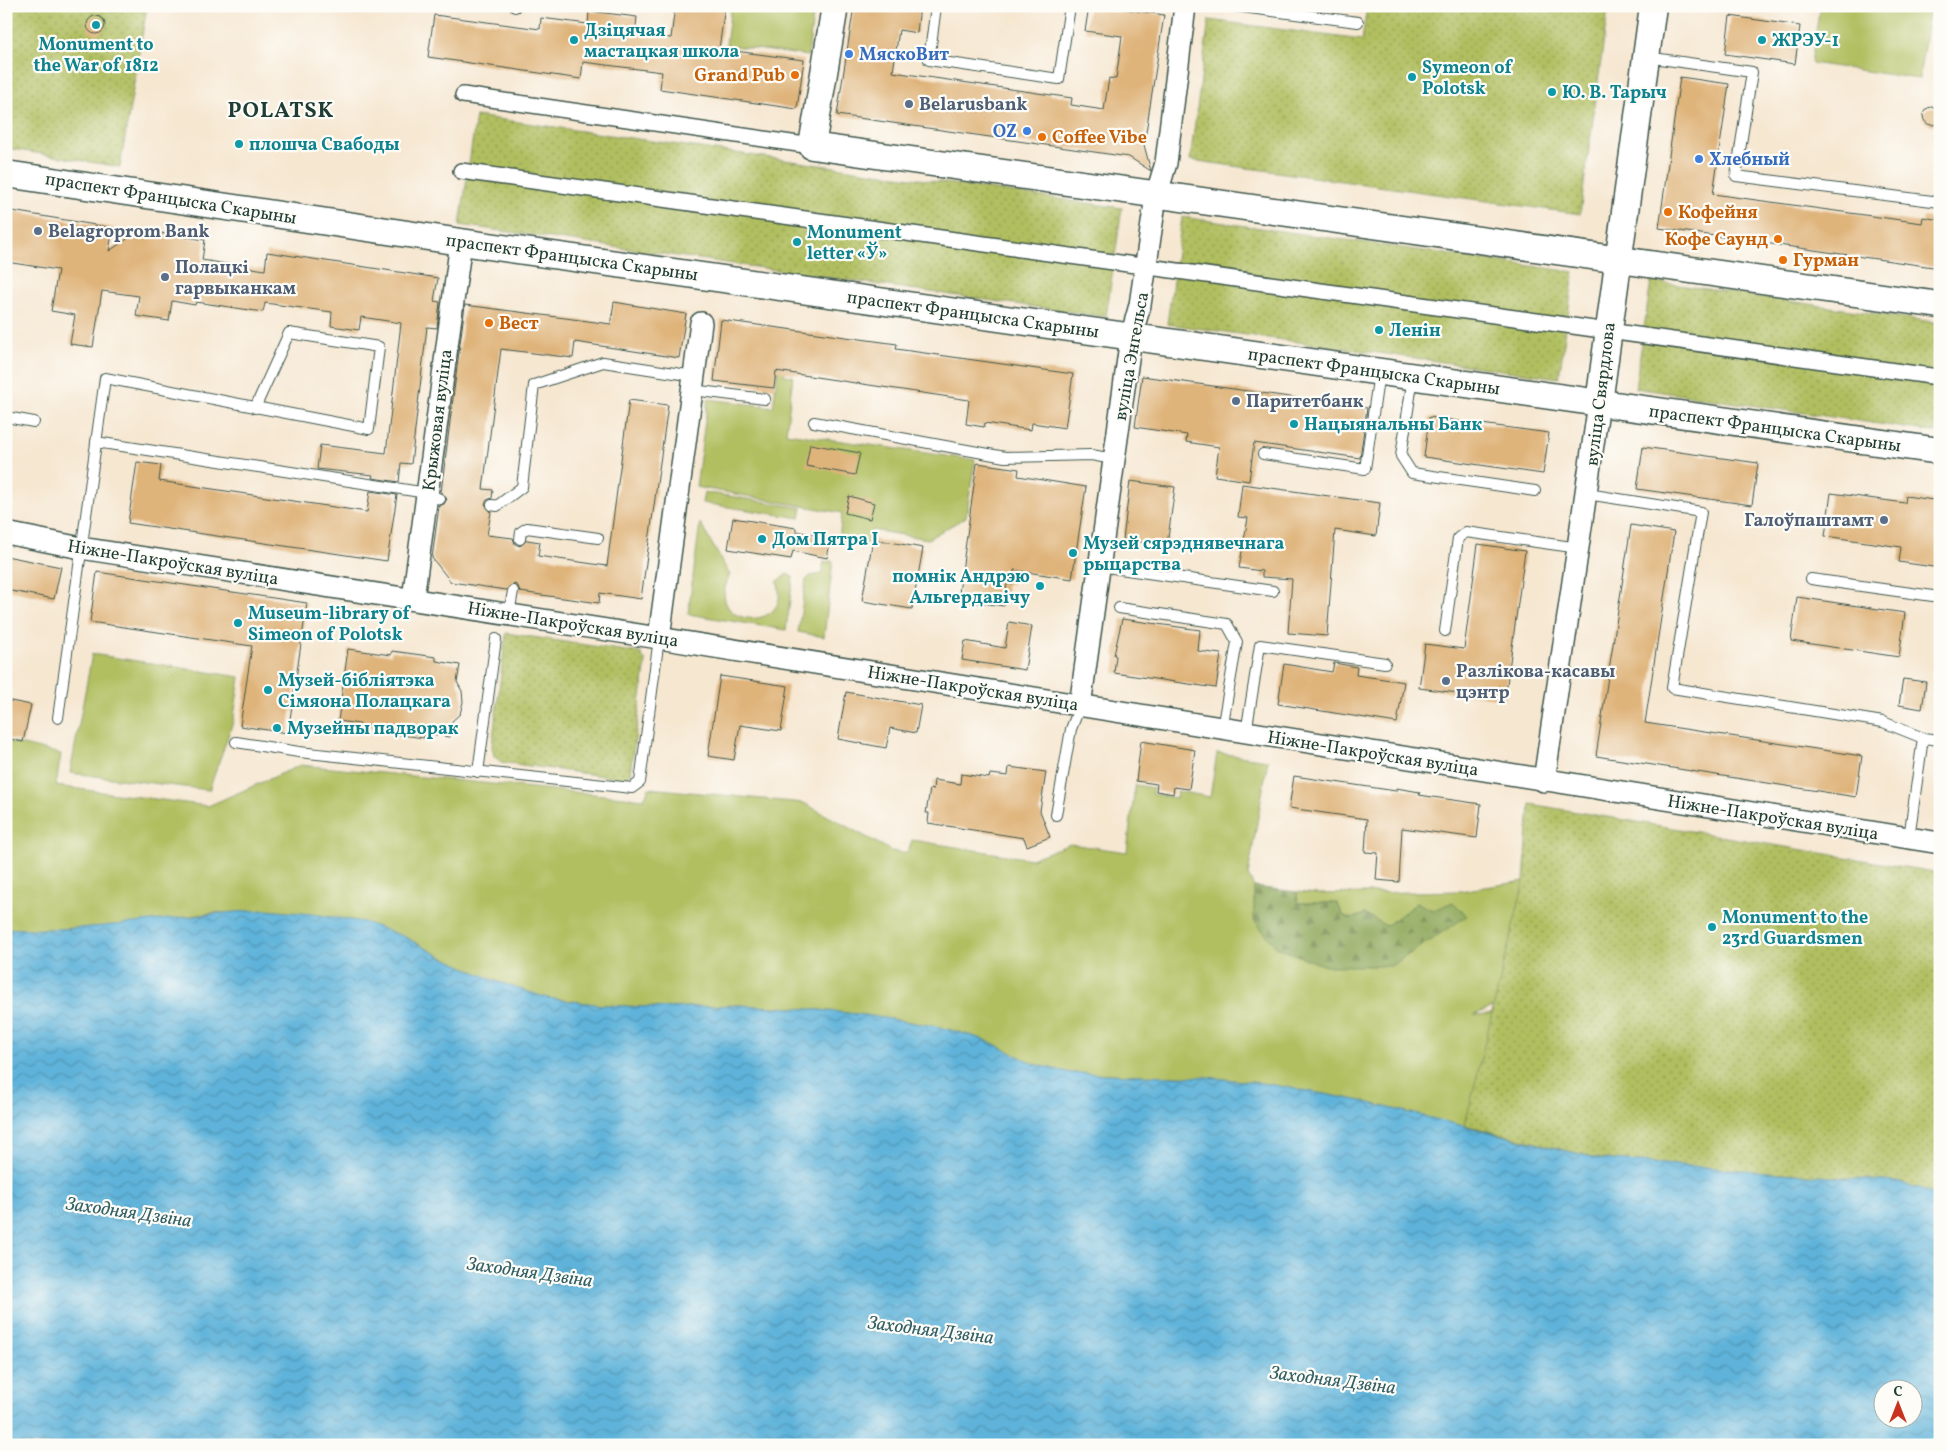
<svg xmlns="http://www.w3.org/2000/svg" width="1946" height="1451" font-family="Vollkorn,serif">
<defs>
<pattern id="forest-firs" width="22" height="20" patternUnits="userSpaceOnUse" patternTransform="scale(1.25)"><rect width="22" height="20" fill="#8ca657"/><path d="M5 1l3.5 6h-7zM16 11l3.5 6h-7z" fill="#728849"/></pattern>
<pattern id="park-dots" width="8" height="8" patternUnits="userSpaceOnUse" patternTransform="scale(1.25)"><rect width="8" height="8" fill="#b1bf61"/><path d="M2 2h.1M6 6h.1" fill="none" stroke="#8f9c51" stroke-width="1.8" stroke-linecap="round"/></pattern>
<pattern id="water-waves" width="16" height="10" patternUnits="userSpaceOnUse" patternTransform="scale(1.25)"><rect width="16" height="10" fill="#5fb3da"/><path d="M0 5q4-4 8 0t8 0" fill="none" stroke="#4e93b2"/></pattern>
</defs>
<rect width="100%" height="100%" fill="#fdfcf7"/>
<filter id="ink" filterUnits="userSpaceOnUse"><feTurbulence type="fractalNoise" baseFrequency=".02" numOctaves="2"/><feDisplacementMap in="SourceGraphic" scale="10" xChannelSelector="R" yChannelSelector="G"/><feConvolveMatrix kernelMatrix="1 2 1 2 8 2 1 2 1" color-interpolation-filters="sRGB"/></filter>
<filter id="wash" filterUnits="userSpaceOnUse"><feTurbulence type="fractalNoise" baseFrequency=".0096" numOctaves="4" result="noise"/><feDisplacementMap in="SourceGraphic" scale="20" xChannelSelector="R" yChannelSelector="G"/><feGaussianBlur stdDeviation="1.12" result="paint"/><feColorMatrix in="noise" values="0 0 0 0 0 0 0 0 0 0 0 0 0 0 0 0 0 1.4 0 .05"/><feComposite in="paint" operator="in"/></filter>
<g filter="url(#wash)">
<rect width="100%" height="100%" fill="#f6e7d1"/>
<!-- green -->
<g fill="#b1bf61" stroke="#687e4a">
<polygon points="731,6 814,6 808,56 726,45"/>
<polygon points="1820,6 1930,6 1919,79 1811,63"/>
<polygon points="778,368 785,369 784,375 793,376 786,433 975,460 966,517 928,539 871,530 868,544 839,540 842,513 696,487 708,399 773,407"/>
<polygon points="704,492 802,508 800,518 702,503"/>
<path d="M700,523l30,52c-29,55 65,58 47,7l10,-8 6,3 -7,53 -98,-16z"/>
<polygon points="833,561 824,637 798,632 806,580 810,576 821,574 824,562"/>
<polygon points="92,654 240,677 233,722 209,790 70,773"/>
<polygon points="6,741 61,754 56,786 208,806 301,765 644,799 649,788 804,803 892,851 902,853 908,851 912,840 1031,859 1070,844 1127,852 1135,785 1153,788 1152,794 1176,798 1177,791 1210,797 1217,753 1268,760 1248,875 1254,887 1255,920 1325,966 1433,910 1417,903 1386,926 1365,914 1351,919 1344,916 1337,903 1297,903 1297,892 1317,894 1460,891 1524,881 1513,999 1474,1015 1571,1008 1517,1139 1357,1100 1268,1084 1207,1077 1071,1073 1034,1064 988,1041 969,1035 940,1027 865,1015 810,1009 738,1005 667,1008 603,1005 547,998 493,980 440,956 403,936 219,912 115,927 28,930 6,928"/>
</g>
<!-- forest -->
<polygon fill="url(#forest-firs)" stroke="#567246" points="1254,887 1297,892 1298,903 1337,903 1344,916 1351,919 1365,914 1386,926 1417,903 1433,910 1453,902 1467,916 1391,966 1325,966 1276,947 1254,920"/>
<!-- park -->
<g fill="url(#park-dots)" stroke="#687e4a">
<polygon points="6,6 147,6 120,167 6,148"/>
<polygon points="1367,6 1585,6 1608,9 1580,214 1190,160 1209,20 1362,40"/>
<polygon points="476,116 1122,208 1106,317 460,225"/>
<polygon points="1182,217 1574,272 1559,378 1167,324"/>
<polygon points="1651,281 1940,323 1940,433 1635,388"/>
<polygon points="506,633 640,653 646,662 630,774 624,779 501,762 494,756 492,746"/>
<polygon points="1530,804 1940,873 1940,1194 1896,1182 1600,1159 1465,1125 1524,881"/>
</g>
<!-- water -->
<path fill="url(#water-waves)" stroke="#3f7887" fill-rule="evenodd" d="M265,910l48,4 51,8 39,14 37,20 53,24 54,18 56,7 64,3 71,-3 72,4 55,6 75,12 29,8 19,6 46,23 37,9 136,4 61,7 89,16 243,59 296,23 44,12v251h-1934v-517c87,6 172,-14 259,-18zM1884,1388h30v30h-30z"/>
<g id="blocks">
<!-- building -->
<g fill="#dfb47a">
<polygon points="675,6 725,6 719,49 804,60 797,109 660,89 662,72 583,62 581,79 428,57 434,15 540,29 541,18 588,24 589,11 637,17 635,35 671,38"/>
<polygon points="854,6 920,6 917,33 899,30 893,72 1072,98 1071,105 1104,110 1109,78 1116,79 1122,36 1085,31 1089,6 1106,6 1164,15 1144,145 1151,171 1129,157 837,115"/>
<circle cx="96" cy="25" r="9"/>
<polygon points="1730,16 1800,26 1795,64 1725,54"/>
<polygon points="1680,77 1729,84 1713,194 1922,223 1923,217 1940,220 1940,268 1659,228"/>
<circle cx="1932" cy="116" r="9"/>
<polygon points="6,210 113,228 109,251 141,230 205,240 202,260 265,270 267,252 438,278 434,301 440,302 437,328 427,327 411,464 401,463 399,482 372,478 373,475 317,469 320,445 386,453 401,323 361,317 359,330 331,326 332,312 265,303 263,312 196,302 195,305 172,301 169,321 136,316 139,296 102,291 93,347 70,344 75,315 51,311 58,270 6,262"/>
<polygon points="614,302 686,314 679,358 575,342 573,358 501,349 483,489 493,490 492,498 487,500 485,504 491,512 487,535 513,538 515,544 520,546 527,540 540,542 538,556 607,566 629,400 668,405 641,599 600,593 599,603 520,592 518,586 514,584 506,590 451,582 432,558 439,506 444,504 447,499 441,492 465,305 611,324"/>
<polygon points="721,320 897,344 896,349 1073,374 1065,428 1032,423 1031,430 985,423 984,427 966,424 969,400 776,371 774,388 714,381"/>
<polygon points="1142,376 1367,408 1360,458 1254,443 1249,481 1215,476 1219,447 1186,442 1187,435 1135,427"/>
<polygon points="1429,417 1549,433 1543,474 1424,457"/>
<polygon points="810,444 860,453 855,475 806,466"/>
<polygon points="1643,447 1758,463 1752,505 1637,489"/>
<polygon points="137,462 161,465 159,481 367,512 370,491 397,495 387,561 128,523"/>
<polygon points="977,463 1019,469 1018,476 1086,487 1072,579 1014,570 1012,584 1007,584 1004,606 958,600"/>
<polygon points="1130,481 1175,487 1167,545 1123,540"/>
<polygon points="1242,484 1380,503 1376,536 1335,530 1327,636 1288,633 1292,579 1262,577 1262,571 1239,568 1248,518 1238,517"/>
<polygon points="1831,493 1905,503 1906,496 1940,501 1940,568 1899,562 1901,547 1825,536"/>
<polygon points="849,496 874,503 870,519 845,513"/>
<polygon points="733,518 796,528 796,531 831,538 827,558 793,551 791,559 728,549"/>
<polygon points="1631,525 1674,532 1645,723 1862,756 1856,797 1596,756"/>
<polygon points="873,539 923,548 912,609 862,601"/>
<polygon points="1478,544 1525,551 1505,699 1419,688 1425,644 1464,649"/>
<polygon points="6,556 61,567 54,599 6,590"/>
<polygon points="97,572 307,603 288,733 240,726 252,646 90,622"/>
<polygon points="1797,597 1905,613 1899,657 1791,641"/>
<polygon points="1122,619 1200,630 1198,651 1221,654 1216,688 1114,673 1116,656 1114,655"/>
<polygon points="1009,622 1032,626 1025,670 962,660 965,641 1005,648"/>
<polygon points="348,649 391,655 392,651 436,657 436,661 460,665 457,682 462,691 463,702 460,714 452,721 450,737 424,733 424,738 380,732 380,727 338,721"/>
<polygon points="1334,663 1357,667 1356,675 1404,682 1397,723 1278,704 1284,664 1332,672"/>
<polygon points="720,676 788,686 781,731 740,725 734,760 708,756"/>
<polygon points="1903,679 1926,682 1922,709 1899,705"/>
<polygon points="846,692 921,705 916,733 890,728 886,748 838,739"/>
<polygon points="6,700 31,705 23,742 6,738"/>
<polygon points="1141,741 1195,750 1189,789 1174,787 1173,794 1156,791 1157,784 1136,781"/>
<polygon points="1009,767 1046,772 1040,811 1050,837 1027,846 1024,838 928,823 929,813 926,813 930,789 933,790 934,780 960,784 961,774 989,778 990,774 1008,776"/>
<polygon points="1294,776 1396,791 1396,788 1420,792 1419,795 1481,804 1477,838 1402,828 1399,882 1376,880 1378,853 1365,852 1367,819 1289,808"/>
</g>
</g>
</g>
<g filter="url(#ink)">
<use href="#blocks" fill-opacity="0" stroke="#3f564c" stroke-width="1"/>
<g fill="none" stroke-linecap="round" stroke-linejoin="round">
<defs>
<g id="service">
<polyline points="936,6 929,60 1059,79 1070,6"/>
<polyline points="1234,6 1358,22"/>
<polyline points="515,7 515,6"/>
<polyline points="1646,57 1752,72 1736,176 1940,202"/>
<polyline points="1413,377 1401,456 1412,473 1535,491"/>
<polyline points="692,390 765,399"/>
<polyline points="6,417 34,422"/>
<polyline points="814,422 1005,457 1091,455 1114,459"/>
<polyline points="96,442 427,493 440,499"/>
<polyline points="1263,454 1365,469 1379,373"/>
<polyline points="1587,494 1701,512 1672,688 1883,722 1923,738 1940,740"/>
<polyline points="492,505 497,506 522,487 534,385 603,362 694,376"/>
<polyline points="520,539 521,532 527,528 598,538"/>
<polyline points="1099,566 1273,591"/>
<polyline points="1811,579 1940,597"/>
<polyline points="1119,608 1227,624 1237,642 1222,729"/>
<polyline points="509,614 513,591"/>
<polyline points="1445,631 1458,538 1466,532 1579,548"/>
<polyline points="58,718 105,378 369,429 379,347 289,333 255,408"/>
<polyline points="1246,733 1260,645 1385,663"/>
<polyline points="236,742 299,752 632,788 640,782 659,638"/>
<polyline points="478,772 496,639"/>
<polyline points="1056,815 1071,729 1080,706"/>
<polyline points="1909,838 1923,738"/>
</g>
<g id="pedestrian">
<polyline points="463,95 812,146"/>
<polyline points="461,171 1938,377"/>
</g>
<g id="minor">
<polyline points="6,533 81,548 659,638 1940,843"/>
<polyline points="413,599 461,242"/>
<polyline points="659,638 701,323"/>
<polyline points="1080,706 1131,337 1140,305 1156,196 1166,163 1185,6"/>
<polyline points="1544,781 1599,403"/>
</g>
<g id="tertiary">
<polyline points="835,6 812,146 1940,305"/>
<polyline points="6,174 461,242 1940,451"/>
<polyline points="1599,403 1653,6"/>
</g>
</defs>
<!-- service casing -->
<use href="#service" stroke="#3f564c" stroke-width="12"/>
<!-- pedestrian casing -->
<use href="#pedestrian" stroke="#3f564c" stroke-width="18"/>
<!-- minor casing -->
<use href="#minor" stroke="#3f564c" stroke-width="24"/>
<!-- tertiary casing -->
<use href="#tertiary" stroke="#3f564c" stroke-width="29"/>
<!-- service -->
<use href="#service" stroke="#fff" stroke-width="10"/>
<!-- pedestrian -->
<use href="#pedestrian" stroke="#fff" stroke-width="15"/>
<!-- minor -->
<use href="#minor" stroke="#fff" stroke-width="21"/>
<!-- tertiary -->
<use href="#tertiary" stroke="#fff" stroke-width="26"/>
</g>
</g>
<!-- markers -->
<g fill="#0f9aa8" stroke="#fdfcf7" stroke-width="2">
<circle cx="96" cy="25" r="5"/>
<circle cx="574" cy="40" r="5"/>
<circle cx="1762" cy="40" r="5"/>
<circle cx="1412" cy="77" r="5"/>
<circle cx="1552" cy="92" r="5"/>
<circle cx="239" cy="144" r="5"/>
<circle cx="797" cy="242" r="5"/>
<circle cx="1379" cy="330" r="5"/>
<circle cx="1294" cy="424" r="5"/>
<circle cx="762" cy="539" r="5"/>
<circle cx="1073" cy="553" r="5"/>
<circle cx="1040" cy="586" r="5"/>
<circle cx="238" cy="623" r="5"/>
<circle cx="268" cy="690" r="5"/>
<circle cx="277" cy="728" r="5"/>
<circle cx="1712" cy="927" r="5"/>
</g>
<g fill="#3f7fe0" stroke="#fdfcf7" stroke-width="2">
<circle cx="849" cy="54" r="5"/>
<circle cx="1027" cy="131" r="5"/>
<circle cx="1699" cy="159" r="5"/>
</g>
<g fill="#e8710a" stroke="#fdfcf7" stroke-width="2">
<circle cx="795" cy="75" r="5"/>
<circle cx="1042" cy="137" r="5"/>
<circle cx="1668" cy="212" r="5"/>
<circle cx="1778" cy="239" r="5"/>
<circle cx="1783" cy="260" r="5"/>
<circle cx="489" cy="323" r="5"/>
</g>
<g fill="#5c6f8a" stroke="#fdfcf7" stroke-width="2">
<circle cx="909" cy="104" r="5"/>
<circle cx="38" cy="231" r="5"/>
<circle cx="165" cy="277" r="5"/>
<circle cx="1236" cy="401" r="5"/>
<circle cx="1884" cy="520" r="5"/>
<circle cx="1446" cy="681" r="5"/>
</g>
<g text-anchor="middle" stroke-width="4.5" stroke-linejoin="round" paint-order="stroke">
<!-- culture labels -->
<g font-size="18" font-weight="bold" fill="#0d838f" stroke="#fdfcf7" text-anchor="start">
<text x="584" y="36">Дзіцячая<tspan x="584" dy="21">мастацкая школа</tspan></text>
<text x="1772" y="46">ЖРЭУ-1</text>
<text x="96" y="50" text-anchor="middle">Monument to<tspan x="96" dy="21">the War of 1812</tspan></text>
<text x="1422" y="73">Symeon of<tspan x="1422" dy="21">Polotsk</tspan></text>
<text x="1562" y="98">Ю. В. Тарыч</text>
<text x="249" y="150">плошча Свабоды</text>
<text x="807" y="238">Monument<tspan x="807" dy="21">letter «Ў»</tspan></text>
<text x="1389" y="336">Ленін</text>
<text x="1304" y="430">Нацыянальны Банк</text>
<text x="772" y="545">Дом Пятра І</text>
<text x="1083" y="549">Музей сярэднявечнага<tspan x="1083" dy="21">рыцарства</tspan></text>
<text x="1030" y="582" text-anchor="end">помнік Андрэю<tspan x="1030" dy="21">Альгердавічу</tspan></text>
<text x="248" y="619">Museum-library of<tspan x="248" dy="21">Simeon of Polotsk</tspan></text>
<text x="278" y="686">Музей-бібліятэка<tspan x="278" dy="21">Сімяона Полацкага</tspan></text>
<text x="287" y="734">Музейны падворак</text>
<text x="1722" y="923">Monument to the<tspan x="1722" dy="21">23rd Guardsmen</tspan></text>
</g>
<!-- shop labels -->
<g font-size="18" font-weight="bold" fill="#366cbe" stroke="#fdfcf7" text-anchor="start">
<text x="859" y="60">МяскоВит</text>
<text x="1017" y="137" text-anchor="end">OZ</text>
<text x="1709" y="165">Хлебный</text>
</g>
<!-- food labels -->
<g font-size="18" font-weight="bold" fill="#c56008" stroke="#fdfcf7" text-anchor="start">
<text x="785" y="81" text-anchor="end">Grand Pub</text>
<text x="1052" y="143">Coffee Vibe</text>
<text x="1678" y="218">Кофейня</text>
<text x="1768" y="245" text-anchor="end">Кофе Саунд</text>
<text x="1793" y="266">Гурман</text>
<text x="499" y="329">Вест</text>
</g>
<!-- service labels -->
<g font-size="18" font-weight="bold" fill="#4e5e75" stroke="#fdfcf7" text-anchor="start">
<text x="919" y="110">Belarusbank</text>
<text x="48" y="237">Belagroprom Bank</text>
<text x="175" y="273">Полацкі<tspan x="175" dy="21">гарвыканкам</tspan></text>
<text x="1246" y="407">Паритетбанк</text>
<text x="1874" y="526" text-anchor="end">Галоўпаштамт</text>
<text x="1456" y="677">Разлікова-касавы<tspan x="1456" dy="21">цэнтр</tspan></text>
</g>
<!-- street labels -->
<g font-size="18" fill="#1f3d34" stroke="#fdfcf7">
<text transform="translate(171 198) rotate(9)" y="6">праспект Францыска Скарыны</text>
<text transform="translate(572 257) rotate(8)" y="6">праспект Францыска Скарыны</text>
<text transform="translate(973 314) rotate(8)" y="6">праспект Францыска Скарыны</text>
<text transform="translate(1131 356) rotate(-80)" y="6">вуліца Энгельса</text>
<text transform="translate(1374 371) rotate(8)" y="6">праспект Францыска Скарыны</text>
<text transform="translate(1600 394) rotate(-83)" y="6">вуліца Свярдлова</text>
<text transform="translate(437 420) rotate(-83)" y="6">Крыжовая вуліца</text>
<text transform="translate(1775 428) rotate(8)" y="6">праспект Францыска Скарыны</text>
<text transform="translate(173 562) rotate(9)" y="6">Ніжне-Пакроўская вуліца</text>
<text transform="translate(573 624) rotate(9)" y="6">Ніжне-Пакроўская вуліца</text>
<text transform="translate(973 688) rotate(9)" y="6">Ніжне-Пакроўская вуліца</text>
<text transform="translate(1373 753) rotate(9)" y="6">Ніжне-Пакроўская вуліца</text>
<text transform="translate(1773 817) rotate(9)" y="6">Ніжне-Пакроўская вуліца</text>
</g>
<!-- water labels -->
<g font-size="19" font-style="italic" fill="#326066" stroke="#fdfcf7">
<text transform="translate(129 1211) rotate(8)" y="7">Заходняя Дзвіна</text>
<text transform="translate(530 1271) rotate(8)" y="7">Заходняя Дзвіна</text>
<text transform="translate(931 1329) rotate(7)" y="7">Заходняя Дзвіна</text>
<text transform="translate(1333 1379) rotate(7)" y="7">Заходняя Дзвіна</text>
</g>
<!-- district labels -->
<g font-size="22" font-weight="bold" letter-spacing="1" fill="#1f3d34" stroke="#fdfcf7">
<text x="281" y="117">POLATSK</text>
</g>
</g>
<!-- margin -->
<rect width="1946" height="1451" fill="none" stroke="#fdfcf7" stroke-width="25"/>
<!-- north arrow -->
<g transform="translate(1898 1404)"><circle r="24" fill="#fdfcf7" stroke="#a4b0a9"/>
<path d="M0-4L9 19L0 12L-9 19Z" fill="#c8321e"/>
<text y="-8" font-size="14" font-weight="bold" text-anchor="middle" fill="#1f3d34">С</text>
</g>
</svg>
